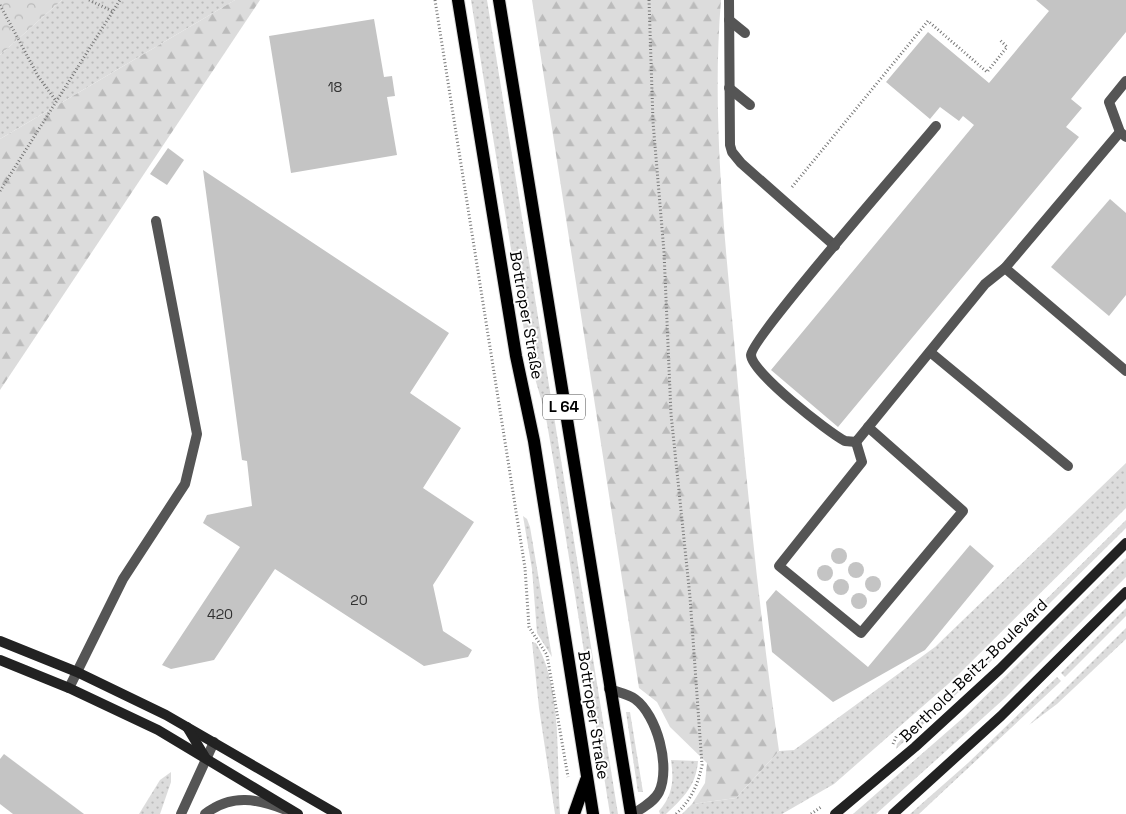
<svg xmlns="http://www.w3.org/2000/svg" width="1126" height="814" font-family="'Space Grotesk',sans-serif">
<defs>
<pattern id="grass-dots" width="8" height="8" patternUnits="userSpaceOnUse" patternTransform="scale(1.25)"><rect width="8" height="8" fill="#dcdcdc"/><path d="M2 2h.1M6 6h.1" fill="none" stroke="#bbb" stroke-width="1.8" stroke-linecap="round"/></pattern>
<pattern id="forest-firs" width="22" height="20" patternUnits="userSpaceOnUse" patternTransform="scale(1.25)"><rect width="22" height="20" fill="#dcdcdc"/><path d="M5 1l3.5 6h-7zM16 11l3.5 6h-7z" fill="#bbb"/></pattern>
<pattern id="park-crowns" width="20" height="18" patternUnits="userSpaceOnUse" patternTransform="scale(1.25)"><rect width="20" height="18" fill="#dcdcdc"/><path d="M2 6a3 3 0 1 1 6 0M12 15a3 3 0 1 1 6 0" fill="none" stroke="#bbb"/></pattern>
</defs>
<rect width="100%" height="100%" fill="#fff"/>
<!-- grass -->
<g fill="url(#grass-dots)">
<polygon points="62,0 235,0 0,139 0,55"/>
<polygon points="471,0 487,0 618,814 610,814 555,470 545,412 528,355"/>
<polygon points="1126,463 1126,508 955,678 834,784 782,814 682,814 692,804 736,798 779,751 794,750 935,647"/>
<polygon points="523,516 527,519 530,527 552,657 537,633 532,569"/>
<polygon points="1126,520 1126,528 973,679 896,749 897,744 905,735 965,680"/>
<polygon points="1126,558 1126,577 1005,698 876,814 853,814 964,717"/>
<polygon points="1126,608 1126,616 1065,677 1061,673"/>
<polygon points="1126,628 1126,639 1057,704 1029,725"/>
<path d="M532,642l4,1c27,45 20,119 24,171h-5l-16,-106z"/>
<polygon points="1057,677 1061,681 1058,684 919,814 910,814 968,763"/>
<polygon points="626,712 630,712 643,792 638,792"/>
<path d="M671,760l27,1c-2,25 -15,37 -32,53h-6l-1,-3c14,-16 15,-31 12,-51z"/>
<polygon points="171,772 171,782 160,814 139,814 160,780"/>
</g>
<!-- forest -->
<g fill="url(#forest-firs)">
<polygon points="235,0 260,0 0,390 0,139"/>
<path d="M532,0h189c-9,109 2,220 12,329 12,141 26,282 46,422l-43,47 -44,6 13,-21 2,-20 -37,-36 -13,-25 -18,-14z"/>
</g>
<!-- park -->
<polygon fill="url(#park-crowns)" points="0,0 62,0 0,55"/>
<!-- building -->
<g fill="#c4c4c4">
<polygon points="1036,0 1126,0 1126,32 1071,99 1082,108 1066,127 1079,137 838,427 771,370 974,125 963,116 959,121 940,107 930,119 886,82 928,32 989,83 1049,11"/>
<polygon points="374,19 384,77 392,76 395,96 387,97 397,155 291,173 269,36"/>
<polygon points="168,148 184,160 167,185 150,174"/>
<polygon points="203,170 449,333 410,393 461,428 423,488 474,522 433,585 443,631 472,650 468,657 424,666 275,569 214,660 171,669 162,665 240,547 203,523 207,515 252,506 247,461 242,460"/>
<polygon points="1110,199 1126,213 1126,295 1109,316 1051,267"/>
<polygon points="970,545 994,566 925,650 833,702 772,652 766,602 776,590 868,667"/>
<circle cx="839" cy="556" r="8"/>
<circle cx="856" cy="570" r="8"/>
<circle cx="825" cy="573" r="8"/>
<circle cx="873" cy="584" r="8"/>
<circle cx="841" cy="587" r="8"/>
<circle cx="859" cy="601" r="8"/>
<polygon points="4,754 84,814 13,814 0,804 0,759"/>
</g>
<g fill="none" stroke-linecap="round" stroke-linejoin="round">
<defs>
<g id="primary">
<polyline points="458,0 516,356 534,441 593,814"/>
<polyline points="499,0 631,814"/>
<polyline points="574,814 586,780"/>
</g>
</defs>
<!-- primary casing -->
<use href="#primary" stroke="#dbdbdb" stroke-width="14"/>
<!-- path -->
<g stroke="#777" stroke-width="3" stroke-dasharray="1 2.5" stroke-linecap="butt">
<polyline points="89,0 112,11"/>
<polyline points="435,0 525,568 529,627 547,655 568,777"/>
<path d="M649,0l4,122 11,130 7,162 19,183 12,168c-4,20 -11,35 -26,49"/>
<polyline points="0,5 38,76 56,101"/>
<polyline points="792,187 928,21 987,72 1007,47 999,39"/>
<polyline points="0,191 120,0"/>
<polyline points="893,744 897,735"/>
<polyline points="811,814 821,807"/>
</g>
<!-- service -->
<g stroke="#555" stroke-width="10">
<polyline points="729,0 730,145 732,152 741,163 835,246"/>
<polyline points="729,20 745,33"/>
<polyline points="1126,81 1109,102 1120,132 1126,137"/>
<polyline points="729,88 750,105"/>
<path d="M936,126c-23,28 -185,212 -185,229 0,17 77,77 94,86l11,1 129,-158 20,-16 115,-136"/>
<polyline points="1005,268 1126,371"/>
<polyline points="930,352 1068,466"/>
<polyline points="856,442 862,462 779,566 861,633 963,511 868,427"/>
<polyline points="69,688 123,579 185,484 197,434 156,221"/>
<path d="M609,689c8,3 19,5 26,10 22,16 36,68 24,93 -5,10 -17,16 -26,22"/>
</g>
<!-- minor -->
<g stroke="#555" stroke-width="10">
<polyline points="181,814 214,742"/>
<path d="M205,814c27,-21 53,-15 81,-4"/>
</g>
<!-- secondary -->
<g stroke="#222" stroke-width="10">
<polyline points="0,641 77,672 166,715 337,814"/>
<polyline points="0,660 69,688 158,730 298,814"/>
<polyline points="187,727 205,757"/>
<polyline points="835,814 915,747 1000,669 1126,543"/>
<polyline points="893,814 1001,716 1126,592"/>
</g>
<!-- primary -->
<use href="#primary" stroke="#000" stroke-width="12"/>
</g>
<g text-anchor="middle" stroke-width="4" stroke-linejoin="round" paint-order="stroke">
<!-- number labels -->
<g font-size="14" fill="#313131">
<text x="335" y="92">18</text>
<text x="359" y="605">20</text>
<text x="220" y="619">420</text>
</g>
<!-- shield labels -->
<rect fill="#fff" stroke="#4c4c4c" stroke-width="1" x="543" y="394.5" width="42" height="25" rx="4"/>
<g font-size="15" font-weight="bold" fill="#000">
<text x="564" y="412">L 64</text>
</g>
<!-- street labels -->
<g font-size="16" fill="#000" stroke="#fff">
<text transform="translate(527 315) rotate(80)" y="6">Bottroper Straße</text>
<text transform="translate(973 670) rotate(-44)" y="6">Berthold-Beitz-Boulevard</text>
<text transform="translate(594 715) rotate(81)" y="6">Bottroper Straße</text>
</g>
</g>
</svg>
